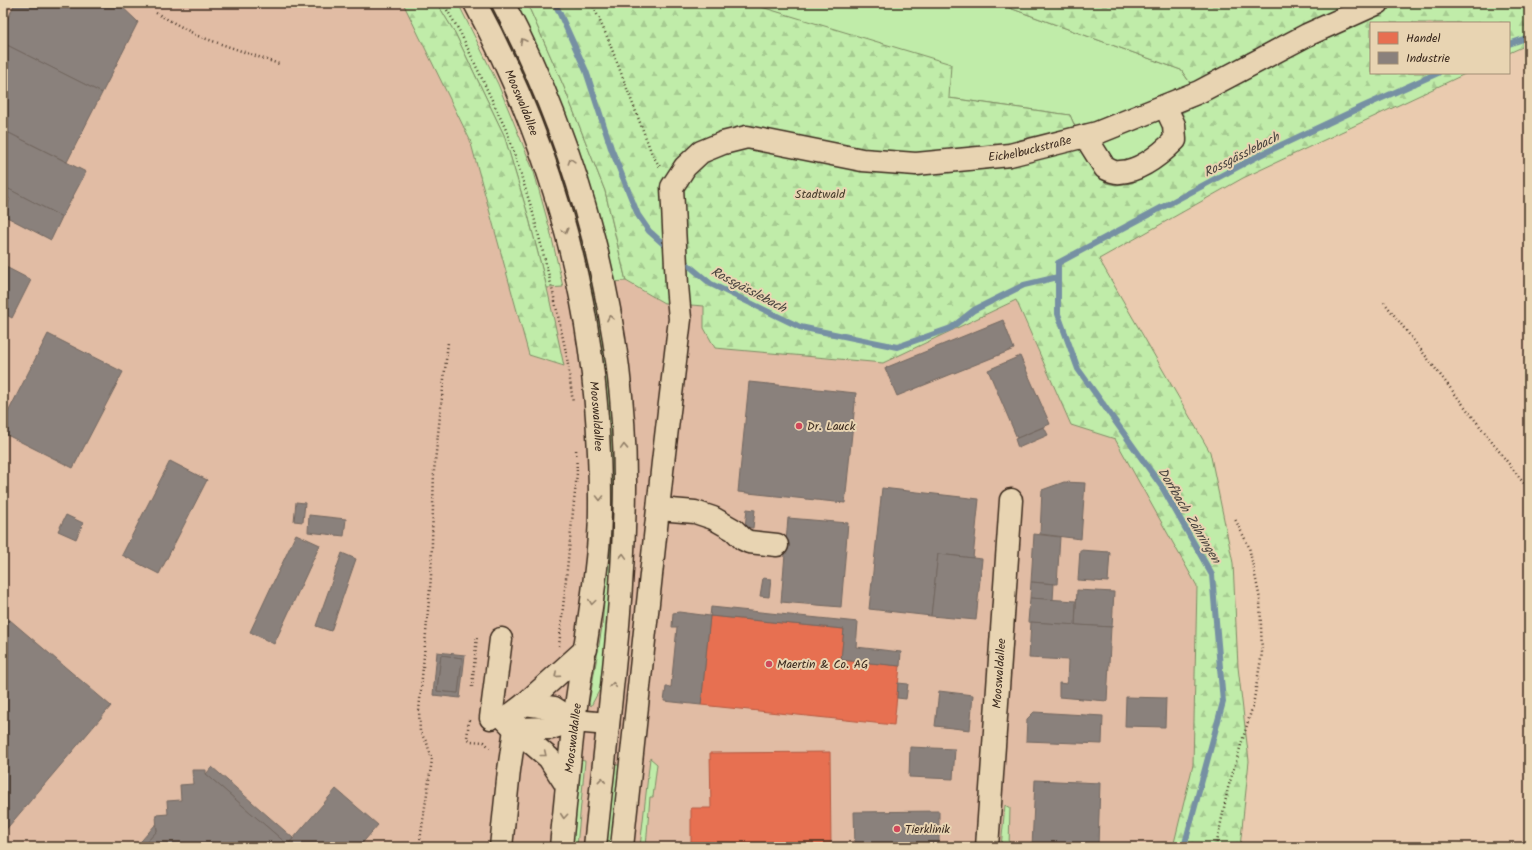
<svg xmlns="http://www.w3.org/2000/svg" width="1532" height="850" font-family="Kalam,sans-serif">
<defs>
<pattern id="forest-firs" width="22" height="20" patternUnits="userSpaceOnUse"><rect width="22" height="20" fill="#c0eca9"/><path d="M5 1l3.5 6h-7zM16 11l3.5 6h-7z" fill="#a6cb91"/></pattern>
</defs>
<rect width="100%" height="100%" fill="#eacbaf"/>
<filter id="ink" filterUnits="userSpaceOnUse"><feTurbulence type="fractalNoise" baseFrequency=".025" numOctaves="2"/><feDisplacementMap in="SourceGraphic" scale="8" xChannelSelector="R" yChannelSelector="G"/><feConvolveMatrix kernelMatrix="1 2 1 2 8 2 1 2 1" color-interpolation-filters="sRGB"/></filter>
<g filter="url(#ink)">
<!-- built -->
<polygon fill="#e1bca4" points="3,3 403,3 470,140 529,355 563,366 547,288 626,281 664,303 704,306 704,328 883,363 1015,300 1071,425 1115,439 1197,586 1193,765 1173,847 3,847"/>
<!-- green -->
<g fill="#c0eca9" stroke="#7e8b64">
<polygon points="437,3 458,3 498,84 534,172 550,230 563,287 547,288 528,215 504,135 455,33"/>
<path d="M486,3h4c74,137 116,290 123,445 4,76 -3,151 -9,226l-4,15 -9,17 -2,-3 13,-76 7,-82 2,-50 -8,-121z"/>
<polygon points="512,3 527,3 564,87 605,191 626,281 611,282"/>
<polygon points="748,3 996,3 1181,70 1204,103 1179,150 1168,162 1131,183 1116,185 1106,183 1093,169 1070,115 949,98 843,33"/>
<polygon points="650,758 657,764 653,797 650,797 646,847 640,847"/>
<polygon points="579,760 585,761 577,847 571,847"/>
<polygon points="615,765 622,765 613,847 606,847"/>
<polygon points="1005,805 1010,808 1009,847 1001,847"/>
</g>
<!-- forest -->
<g fill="url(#forest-firs)" stroke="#7e8b64">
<polygon points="403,3 437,3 455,33 504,135 528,215 547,288 564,366 529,355 470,140"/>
<polygon points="527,3 748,3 951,64 949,98 1070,115 1093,169 1106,183 1116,185 1132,183 1168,162 1179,150 1177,115 1204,102 1181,70 996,3 1529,3 1529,44 1509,53 1509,23 1371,23 1371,73 1467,73 1243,178 1099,259 1210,452 1233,563 1238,667 1249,761 1240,847 1173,847 1193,765 1197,586 1115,439 1071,425 1016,300 883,363 715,348 704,328 704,306 664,303 626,281 605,191 564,87"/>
</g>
<!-- shops -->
<g fill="#e76f51" stroke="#b35a42">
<polygon points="710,616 844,629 841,660 900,666 894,725 701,705"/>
<polygon points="830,752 831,847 691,847 691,808 711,808 710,753"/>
</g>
<!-- industry -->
<g fill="#8a817c" stroke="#726760" fill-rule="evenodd">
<polygon points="15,3 118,3 138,22 102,93 3,43 3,29"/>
<polygon points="3,43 102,93 67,162 3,130"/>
<polygon points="3,130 86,172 62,217 3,186"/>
<polygon points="3,186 62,217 51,240 3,215 10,199 3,195"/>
<polygon points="4,266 31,280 12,318 3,313"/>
<polygon points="1003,320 1014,349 897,396 885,368"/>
<polygon points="48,334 123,372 73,468 3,433 3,422"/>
<polygon points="1020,356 1050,424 1017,438 988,370"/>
<polygon points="749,382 856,393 845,503 738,492"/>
<polygon points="1044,427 1048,435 1018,448 1015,439"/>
<polygon points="170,461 207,480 159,574 122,555"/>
<polygon points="1064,482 1085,483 1081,539 1040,534 1042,490"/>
<polygon points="882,488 979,499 973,558 938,554 931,616 869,609"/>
<polygon points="296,502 305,503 303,522 294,521"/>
<polygon points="747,509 755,510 753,528 745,527"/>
<polygon points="66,515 83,523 76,539 58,531"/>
<polygon points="309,515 346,519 344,536 308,532"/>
<polygon points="788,518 848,523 841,607 781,602"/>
<polygon points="296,534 320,545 274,644 250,632"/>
<polygon points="1034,534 1060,537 1057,584 1031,582"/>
<polygon points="1080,550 1110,552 1108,582 1078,580"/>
<polygon points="342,553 356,559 331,631 316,626"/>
<polygon points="938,554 982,559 976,620 931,616"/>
<polygon points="763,578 771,579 769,597 760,596"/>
<polygon points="1031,582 1054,584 1053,600 1030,598"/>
<polygon points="1077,590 1114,592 1112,627 1075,625"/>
<polygon points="1030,598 1076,601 1075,625 1028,622"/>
<polygon points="711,607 858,622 856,647 901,652 900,666 841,660 844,629 710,616"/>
<polygon points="679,612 710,616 701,705 664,701 666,687 671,687 677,627 672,627 673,613"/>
<polygon points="3,614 111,706 3,833"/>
<polygon points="1031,622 1111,627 1107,701 1059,697 1059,683 1067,684 1068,660 1029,658"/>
<path d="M437,652l28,3 -5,43 -27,-3zM441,655l21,3 -4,35 -21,-2z"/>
<polygon points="441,655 462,658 458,693 437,691"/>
<polygon points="898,683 908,684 906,699 897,698"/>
<polygon points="939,691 973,695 970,730 935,726"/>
<polygon points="1126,697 1166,698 1165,727 1125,726"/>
<polygon points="1034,712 1103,716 1102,744 1026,741 1027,719"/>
<polygon points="910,747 955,749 953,779 909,777"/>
<polygon points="212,767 293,838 288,845 206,774"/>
<polygon points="192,770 206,770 206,774 288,845 286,847 142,847 157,831 156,815 168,814 167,801 181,800 180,785 193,784"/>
<polygon points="1035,780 1100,783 1098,847 1032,847"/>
<polygon points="336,789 378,825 359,847 286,847"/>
<polygon points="939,811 939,847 855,847 854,812"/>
<polygon points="155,825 156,825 157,831 142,847 136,847"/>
</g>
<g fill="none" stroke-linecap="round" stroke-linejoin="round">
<!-- stream -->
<g stroke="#7690a3" stroke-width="6">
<polyline points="555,3 586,71 611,148 638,215 649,231 669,249"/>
<polyline points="1509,44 1529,37"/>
<polyline points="681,259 711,284 800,327 897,347 951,328 974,310 1024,285 1058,277"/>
<polyline points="1184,847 1223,702 1212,575 1162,487 1078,369 1058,314 1058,263 1260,155 1362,107 1438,73"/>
</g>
<defs>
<g id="minor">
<path d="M1085,136l20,32c4,2 10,5 15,4 21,-1 41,-18 55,-32l-1,-15 -9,-19"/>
<polyline points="659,509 695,512 713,518 734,530 743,539 749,542 777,545"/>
<polyline points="525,704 586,649"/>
<polyline points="491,718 501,639"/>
<polyline points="515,729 551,728 574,721 608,724"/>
<polyline points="567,786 549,758 515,729 505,719 525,704 554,708 574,721"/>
<polyline points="501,847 509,770 515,729"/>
<path id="s1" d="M622,847l41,-385 17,-143 -3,-34 -5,-98 13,-20 16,-15 22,-9 24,-6 115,23 54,4 94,-9 87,-22 102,-41 108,-57 71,-32"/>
<path id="s2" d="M987,847l24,-347"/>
</g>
<g id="major">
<path id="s3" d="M475,3c75,140 118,291 124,450 1,27 2,55 0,83 -4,62 -17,123 -25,185 -5,42 -9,84 -13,126"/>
<path d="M503,3c77,147 123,318 122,484 -1,121 -18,240 -30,360"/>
</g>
</defs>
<!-- minor casing -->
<use href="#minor" stroke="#3b2a1e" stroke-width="25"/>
<!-- major casing -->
<use href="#major" stroke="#3b2a1e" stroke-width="25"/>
<!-- path -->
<g stroke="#3b2a1e" stroke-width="2.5" stroke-dasharray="1 3" stroke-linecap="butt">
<polyline points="443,3 460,32 508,134 533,213 552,288 567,357 573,403"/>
<polyline points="592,3 608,39 652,154 660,167"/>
<polyline points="156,13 198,36 279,64"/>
<polyline points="1384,302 1529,490"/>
<polyline points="559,646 577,473 576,448"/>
<polyline points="472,687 477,636"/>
<polyline points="469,720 467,738 471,741 484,742 490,748"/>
<polyline points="419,847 432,760 427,743 420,732 419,711 431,577 434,471 448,342"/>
<polyline points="1216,847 1228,788 1253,705 1262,653 1260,599 1249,547 1235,519"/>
</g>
<!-- minor -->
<use href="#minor" stroke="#e8d4b2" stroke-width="22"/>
<!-- major -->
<use href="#major" stroke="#e8d4b2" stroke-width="22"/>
</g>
<!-- one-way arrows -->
<defs><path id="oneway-chevron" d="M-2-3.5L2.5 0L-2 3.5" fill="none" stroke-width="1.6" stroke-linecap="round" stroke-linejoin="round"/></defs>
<g stroke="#927f68">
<use href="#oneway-chevron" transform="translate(523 41) rotate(-116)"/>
<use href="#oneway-chevron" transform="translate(571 161) rotate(-108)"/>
<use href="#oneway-chevron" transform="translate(565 231) rotate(75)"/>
<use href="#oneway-chevron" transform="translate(610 318) rotate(-102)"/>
<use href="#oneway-chevron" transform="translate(624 447) rotate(-92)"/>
<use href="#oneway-chevron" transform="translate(600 498) rotate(90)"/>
<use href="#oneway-chevron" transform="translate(623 556) rotate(-88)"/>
<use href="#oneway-chevron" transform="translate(592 602) rotate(98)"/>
<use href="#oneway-chevron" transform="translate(557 675) rotate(138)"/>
<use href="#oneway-chevron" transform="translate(613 685) rotate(-84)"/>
<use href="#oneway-chevron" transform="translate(544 754) rotate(39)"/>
<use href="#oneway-chevron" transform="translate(602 780) rotate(-84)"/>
<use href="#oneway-chevron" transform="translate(564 816) rotate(95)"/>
</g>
</g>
<!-- markers -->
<g fill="#d1495b" stroke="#e8d4b2" stroke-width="1.5">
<circle cx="799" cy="426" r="4"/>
<circle cx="769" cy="664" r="4"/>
<circle cx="897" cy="829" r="4"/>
</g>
<g text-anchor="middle" stroke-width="4" stroke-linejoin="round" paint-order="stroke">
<!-- street labels -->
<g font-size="12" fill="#3b2a1e" stroke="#e8d4b2">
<text dy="4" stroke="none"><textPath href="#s3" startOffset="110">Mooswaldallee</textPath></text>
<text dy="4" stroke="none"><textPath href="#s1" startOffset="1044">Eichelbuckstraße</textPath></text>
<text dy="4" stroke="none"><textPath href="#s3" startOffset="434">Mooswaldallee</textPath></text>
<text dy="4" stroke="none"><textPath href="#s2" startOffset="174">Mooswaldallee</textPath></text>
<text transform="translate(573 738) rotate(-83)" y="4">Mooswaldallee</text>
</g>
<!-- park labels -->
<g font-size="12" fill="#483d2c" stroke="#e8d4b2">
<text x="820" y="198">Stadtwald</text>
</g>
<!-- poi labels -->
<g font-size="12" fill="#3b2a1e" stroke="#e8d4b2" text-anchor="start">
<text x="807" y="430">Dr. Lauck</text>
<text x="777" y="668">Maertin &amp; Co. AG</text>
<text x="905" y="833">Tierklinik</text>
</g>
<!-- water labels -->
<g font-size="13" font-style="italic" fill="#4a443f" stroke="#e8d4b2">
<text transform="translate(1241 154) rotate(-27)" y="5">Rossgässlebach</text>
<text transform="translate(749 289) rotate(28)" y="5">Rossgässlebach</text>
<text transform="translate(1190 515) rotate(59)" y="5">Dorfbach Zähringen</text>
</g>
</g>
<!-- margin -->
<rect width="1532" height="850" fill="none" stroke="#e8d4b2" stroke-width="16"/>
<rect x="8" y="8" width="1516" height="834" fill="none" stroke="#3b2a1e" stroke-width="1.5" filter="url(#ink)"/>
<!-- legend -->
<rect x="1370" y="22" width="140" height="52" fill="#e8d4b2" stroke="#a39077"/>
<rect x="1378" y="32" width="20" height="12" fill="#e76f51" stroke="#a39077"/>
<text x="1406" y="42" font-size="12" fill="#3b2a1e">Handel</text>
<rect x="1378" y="52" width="20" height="12" fill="#8a817c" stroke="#a39077"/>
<text x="1406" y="62" font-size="12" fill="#3b2a1e">Industrie</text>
</svg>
